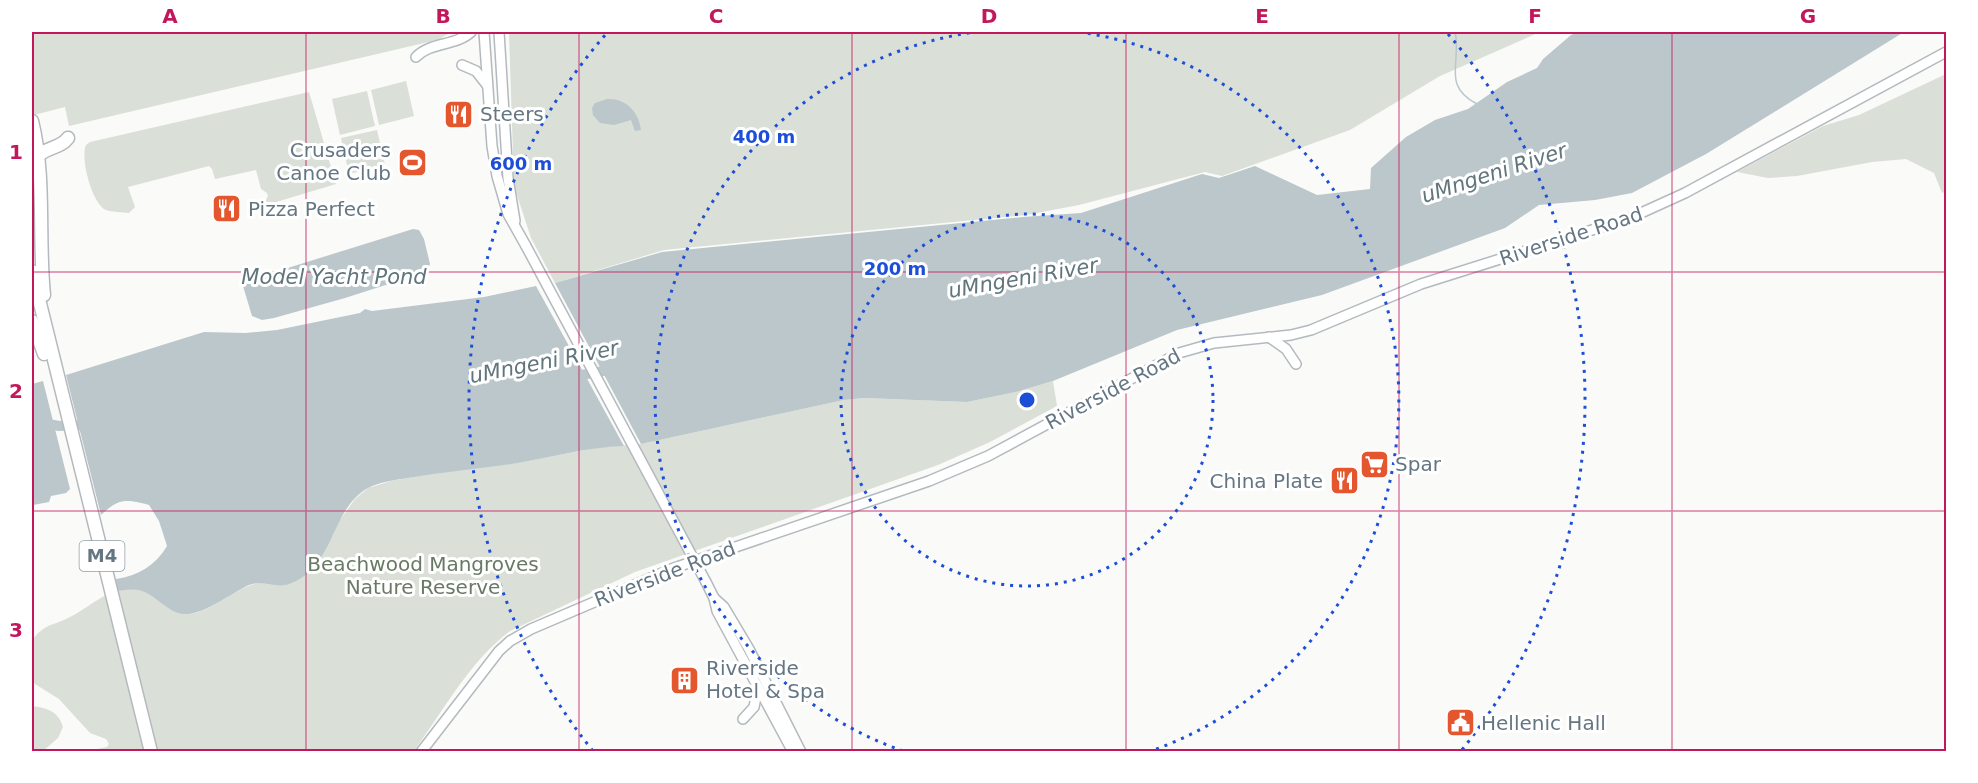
<svg xmlns="http://www.w3.org/2000/svg" width="1978" height="783" font-family="'DejaVu Sans',sans-serif">
<rect width="100%" height="100%" fill="#fafaf8"/>
<!-- green -->
<g fill="#dadfd7">
<polygon points="32,32 452,32 437,40 69,126 65,107 34,115 32,104"/>
<polygon points="509,32 1540,32 1440,76 1350,130 1222,176 1205,172 1079,205 1026,215 664,250 555,283 531,238 514,186"/>
<polygon points="1946,74 1946,191 1942,193 1934,173 1906,159 1872,162 1797,176 1768,178 1737,172 1823,126 1859,115"/>
<polygon points="406,81 414,116 379,125 371,90"/>
<polygon points="367,91 375,126 340,135 332,99"/>
<path d="M309,92l27,92 -73,22 5,-10 -1,-3 -6,-4 -5,-19 -41,9 -3,-10 -3,-3 -81,21 7,20 -6,6c-7,-1 -17,-1 -23,-3 -14,-6 -26,-52 -20,-65l4,-3z"/>
<polygon points="377,130 385,165 349,174 341,138"/>
<path d="M1053,381l4,25 -67,36 -52,23 -303,107 -125,59c-41,31 -66,79 -96,120h-327l20,-4 2,-3 -3,-5 -16,-6 -31,-34 -24,-15 -3,-5v-39c15,-18 19,-13 38,-23 23,-11 46,-38 74,-25 15,6 27,23 45,22 24,-2 47,-29 75,-32l69,-47 4,-11 18,-25 13,-11 23,-7 56,-10 64,-7 90,-17 40,-3 203,-44 20,-2 103,4 49,-10z"/>
<path d="M32,706c15,2 26,5 31,21l-5,11 -15,13h-11z"/>
</g>
<!-- water -->
<g fill="#bbc7cb">
<polygon points="1578,32 1904,32 1706,154 1632,193 1595,200 1539,205 1505,228 1322,295 1177,330 1053,381 1016,392 967,402 864,398 844,400 641,444 555,283 662,252 1023,217 1081,213 1202,174 1219,178 1255,166 1317,195 1370,189 1371,168 1406,137 1435,120 1468,109 1507,82 1537,68 1543,59 1571,35"/>
<path d="M607,99c19,-1 32,13 34,31l-6,1 -4,-11 -17,5 -14,-2 -7,-8 -1,-7 3,-5z"/>
<polygon points="413,229 419,230 424,239 430,264 426,272 345,298 274,318 262,320 252,316 243,286 246,281"/>
<path d="M536,286l88,160c-38,1 -75,12 -112,18 -35,5 -70,8 -104,14 -13,2 -29,4 -40,10 -38,21 -33,80 -79,96 -14,5 -24,-5 -40,1 -18,8 -46,31 -66,29 -15,-2 -26,-17 -39,-22 -9,-4 -18,-2 -27,-1l-1,-12c22,-3 40,-14 51,-33l-8,-25 -10,-16c-23,-6 -30,-7 -48,10l-35,-140 138,-43 41,1 32,-3 83,-17 5,-4 7,2 112,-14z"/>
<polygon points="43,381 70,489 66,493 51,496 49,502 33,505 32,384"/>
</g>
<g fill="none" stroke-linecap="round" stroke-linejoin="round">
<!-- stream -->
<path stroke="#bbc7cb" stroke-width="1.5" d="M1455,32c7,29 -14,54 22,72"/>
<!-- river -->
<g stroke="#bbc7cb" stroke-width="10">
<polyline points="571,377 614,369"/>
<polyline points="32,421 59,426 91,425"/>
</g>
<defs>
<g id="secondary">
<polyline points="484,32 492,146 497,176 508,214 526,246"/>
<polyline points="499,32 508,178 515,221"/>
<path d="M416,57c14,-15 40,-11 55,-25"/>
<polyline points="462,65 476,71 487,85"/>
<polyline points="1269,337 1286,349 1296,364"/>
<polyline points="706,582 714,598 717,611 793,752"/>
<polyline points="714,598 724,607 749,649 801,752"/>
<polyline points="743,719 754,707 758,687"/>
<polyline points="421,752 499,651 510,641 531,629 674,568 929,481 988,456 1179,353 1214,343 1291,335 1311,330 1421,284 1630,218 1685,193 1946,52"/>
</g>
<g id="motorway">
<path d="M32,121c14,56 6,117 12,174"/>
<path d="M38,156c9,-9 23,-8 30,-18"/>
<polyline points="32,271 151,752"/>
<polyline points="32,321 44,354"/>
</g>
</defs>
<!-- secondary casing -->
<use href="#secondary" stroke="#b3babf" stroke-width="12"/>
<!-- motorway casing -->
<use href="#motorway" stroke="#b4b9bd" stroke-width="15"/>
<!-- secondary -->
<use href="#secondary" stroke="#fff" stroke-width="9"/>
<!-- motorway -->
<use href="#motorway" stroke="#fff" stroke-width="12"/>
<defs>
<polyline id="secondary-bridge" points="526,246 706,582"/>
</defs>
<!-- secondary-bridge casing -->
<use href="#secondary-bridge" stroke="#b3babf" stroke-width="12" stroke-linecap="butt"/>
<!-- secondary-bridge -->
<use href="#secondary-bridge" stroke="#fff" stroke-width="9"/>
</g>
<!-- grid -->
<path fill="none" stroke="#c2185b" stroke-width="1.5" stroke-opacity="0.55" d="M306,32v720M579,32v720M852,32v720M1126,32v720M1399,32v720M1672,32v720M32,272h1914M32,511h1914"/>
<!-- distance rings -->
<g fill="none" stroke="#1d4ed8" stroke-width="3" stroke-dasharray="3 6">
<circle cx="1027" cy="400" r="186"/>
<path d="M903 751A372 372 0 0 1 975 32M1079 32A372 372 0 0 1 1151 751"/>
<path d="M593 751A558 558 0 0 1 606 34M1448 34A558 558 0 0 1 1461 751"/>
</g>
<!-- icons -->
<defs>
<symbol id="restaurant-square" viewBox="-11 -11 22 22"><rect x="-9" y="-9" width="18" height="18" rx="4" fill="#e4572e" stroke="#fff"/><path d="M-5-6h1v4h1v-4h1v4h1v-4h1v5L-1.5 .5V6h-2V.5L-5-1ZM5-6V6H3V1.5H1.5Q1.5-4 5-6Z" fill="#fff"/></symbol>
<symbol id="stadium-square" viewBox="-11 -11 22 22"><rect x="-9" y="-9" width="18" height="18" rx="4" fill="#e4572e" stroke="#fff"/><path d="M0-5a6.5 5 0 1 0 0 10a6.5 5 0 1 0 0-10ZM-3.5-1.8h7v3.6h-7Z" fill="#fff"/></symbol>
<symbol id="supermarket-square" viewBox="-11 -11 22 22"><rect x="-9" y="-9" width="18" height="18" rx="4" fill="#e4572e" stroke="#fff"/><path d="M-6-5.5h2.5l.6 2H6L4.5 2H-2.5L-4.4-4H-6ZM-1.5 3.2a1.3 1.3 0 1 0 .1 0ZM3 3.2a1.3 1.3 0 1 0 .1 0Z" fill="#fff"/></symbol>
<symbol id="building-square" viewBox="-11 -11 22 22"><rect x="-9" y="-9" width="18" height="18" rx="4" fill="#e4572e" stroke="#fff"/><path d="M-4-6H4V6H1V3H-1V6H-4ZM-2.5-4.3h1.7v1.8h-1.7ZM.8-4.3h1.7v1.8H.8ZM-2.5-1h1.7V.8h-1.7ZM.8-1h1.7V.8H.8Z" fill="#fff"/></symbol>
<symbol id="civic-square" viewBox="-11 -11 22 22"><rect x="-9" y="-9" width="18" height="18" rx="4" fill="#e4572e" stroke="#fff"/><path d="M-.6-6.5H3V-4.5H.6V-3L4-1V1h2V6H-6V1h2V-1L-.6-3ZM-1.2 2.5V6h2.4V2.5Z" fill="#fff"/></symbol>
</defs>
<g fill-rule="evenodd">
<use href="#restaurant-square" x="442" y="98" width="33" height="33"/>
<use href="#stadium-square" x="396" y="146" width="33" height="33"/>
<use href="#restaurant-square" x="210" y="192" width="33" height="33"/>
<use href="#supermarket-square" x="1358" y="448" width="33" height="33"/>
<use href="#restaurant-square" x="1328" y="464" width="33" height="33"/>
<use href="#building-square" x="668" y="664" width="33" height="33"/>
<use href="#civic-square" x="1444" y="706" width="33" height="33"/>
</g>
<g text-anchor="middle" stroke-width="6" stroke-linejoin="round" paint-order="stroke">
<!-- shield labels -->
<rect fill="#fff" stroke="#939fa8" stroke-width="1.5" x="79.5" y="541" width="45" height="30" rx="4.5"/>
<g font-size="18" font-weight="bold" fill="#657683">
<text x="102" y="562">M4</text>
</g>
<!-- poi labels -->
<g font-size="20" fill="#657683" stroke="#fff" text-anchor="start">
<text x="480" y="121">Steers</text>
<text x="391" y="157" text-anchor="end">Crusaders<tspan x="391" dy="23">Canoe Club</tspan></text>
<text x="248" y="216">Pizza Perfect</text>
<text x="1395" y="471">Spar</text>
<text x="1323" y="488" text-anchor="end">China Plate</text>
<text x="706" y="675">Riverside<tspan x="706" dy="23">Hotel &amp; Spa</tspan></text>
<text x="1481" y="730">Hellenic Hall</text>
</g>
<!-- street labels -->
<g font-size="20" fill="#657683" stroke="#fff">
<text transform="translate(1571 236) rotate(-18)" y="7">Riverside Road</text>
<text transform="translate(1113 389) rotate(-28)" y="7">Riverside Road</text>
<text transform="translate(665 574) rotate(-21)" y="7">Riverside Road</text>
</g>
<!-- park labels -->
<g font-size="20" fill="#687a64" stroke="#fff">
<text x="423" y="571">Beachwood Mangroves<tspan x="423" dy="23">Nature Reserve</tspan></text>
</g>
<!-- water labels -->
<g font-size="21" font-style="italic" fill="#60757c" stroke="#fff">
<text transform="translate(1494 173) rotate(-18)" y="7">uMngeni River</text>
<text x="334" y="284">Model Yacht Pond</text>
<text transform="translate(1023 278) rotate(-10)" y="7">uMngeni River</text>
<text transform="translate(544 362) rotate(-11)" y="7">uMngeni River</text>
</g>
</g>
<circle cx="1027" cy="400" r="9" fill="#1d4ed8" stroke="#fff" stroke-width="3"/>
<g font-size="18" text-anchor="middle" font-weight="bold" fill="#1d4ed8" stroke="#fff" stroke-width="6" stroke-linejoin="round" paint-order="stroke">
<text x="764" y="143">400 m</text>
<text x="521" y="170">600 m</text>
<text x="895" y="275">200 m</text>
</g>
<!-- border -->
<rect width="1978" height="783" fill="none" stroke="#ffffff" stroke-width="66"/>
<rect x="33" y="33" width="1912" height="717" fill="none" stroke="#c2185b" stroke-width="2"/>
<g font-size="20" text-anchor="middle" font-weight="bold" fill="#c2185b">
<text x="170" y="23">A</text>
<text x="443" y="23">B</text>
<text x="716" y="23">C</text>
<text x="989" y="23">D</text>
<text x="1262" y="23">E</text>
<text x="1535" y="23">F</text>
<text x="1808" y="23">G</text>
<text x="16" y="159">1</text>
<text x="16" y="398">2</text>
<text x="16" y="637">3</text>
</g>
</svg>
